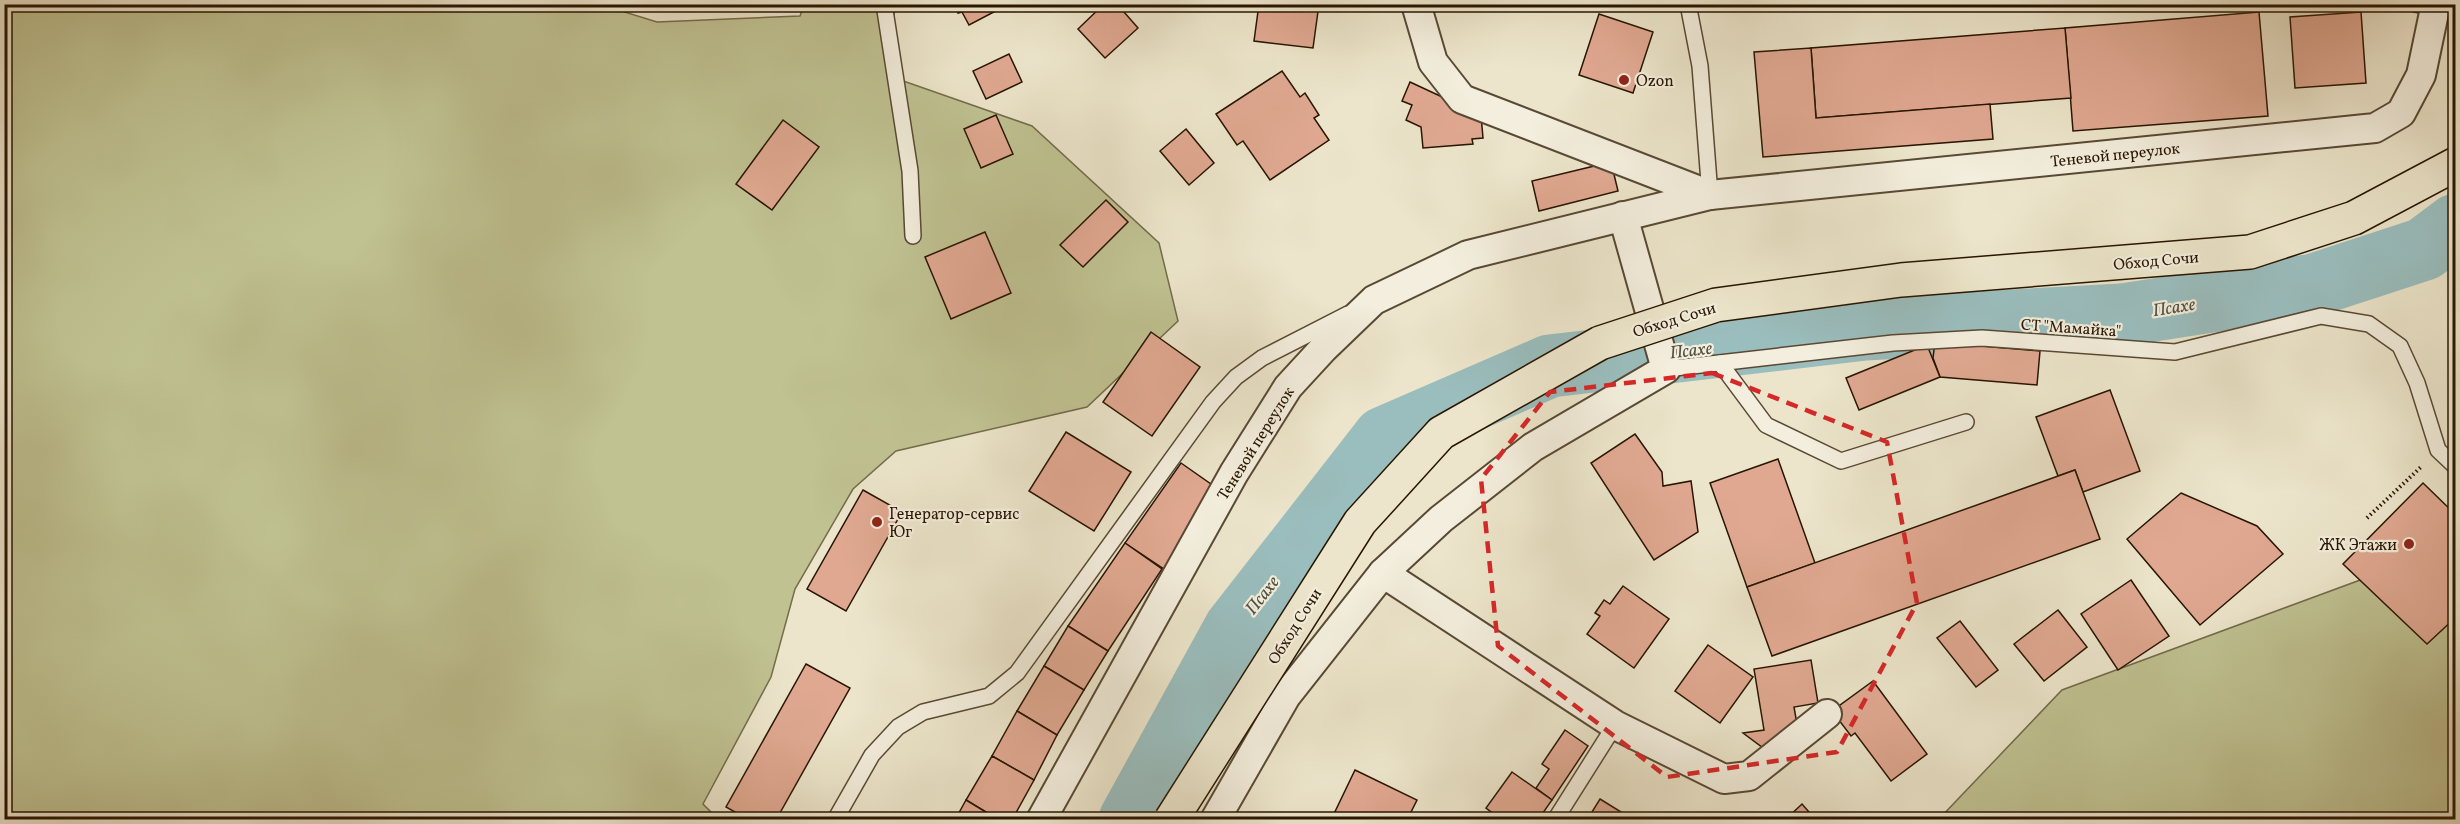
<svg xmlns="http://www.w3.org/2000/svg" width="2460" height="824" font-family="Vollkorn,serif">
<rect width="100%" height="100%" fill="#ece5cb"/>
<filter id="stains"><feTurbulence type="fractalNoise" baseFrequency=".00333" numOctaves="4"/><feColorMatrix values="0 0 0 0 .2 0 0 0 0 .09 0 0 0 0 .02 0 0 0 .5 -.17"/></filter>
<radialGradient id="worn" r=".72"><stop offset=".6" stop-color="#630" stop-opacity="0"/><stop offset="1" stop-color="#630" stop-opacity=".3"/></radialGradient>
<!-- green -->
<g fill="#c0c292" stroke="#746c4a" stroke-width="1.5">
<polygon points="617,4 618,10 657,22 800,16 804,5 897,5 894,14 889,76 1032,126 1159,243 1178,321 1087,407 896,451 853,489 795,589 771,677 703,804 718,819 5,820 5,5"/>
<polygon points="2455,501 2455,819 1938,820 2062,690 2409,562"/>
</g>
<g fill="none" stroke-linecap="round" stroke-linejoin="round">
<!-- river -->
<polyline stroke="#9abdbd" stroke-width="63" points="1130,820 1235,629 1384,438 1550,366 1865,329 2122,315 2314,285 2424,249 2456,225"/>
</g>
<!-- building -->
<g fill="#e0a891" stroke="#281501" stroke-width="1.5">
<polygon points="954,4 1009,4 969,25 962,12 958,13"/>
<polygon points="1104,4 1117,4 1138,28 1105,58 1078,29"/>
<polygon points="1259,4 1319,4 1313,48 1254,41"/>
<polygon points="2259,12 2268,116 2073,131 2065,28"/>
<polygon points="2361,12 2366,83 2295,88 2290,17"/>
<polygon points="1599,14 1653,32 1633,93 1579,75"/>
<polygon points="2065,28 2071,98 1816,118 1811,48"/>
<polygon points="1811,48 1816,118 1990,104 1993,139 1763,157 1754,52"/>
<polygon points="1009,54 1022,82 986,99 973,71"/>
<polygon points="1282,71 1300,97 1305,93 1319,115 1314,118 1329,140 1270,180 1243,141 1237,145 1216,114"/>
<polygon points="1410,82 1481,115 1483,138 1472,139 1473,144 1423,148 1421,127 1406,120 1412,105 1402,101"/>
<polygon points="996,115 1013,154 981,168 964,129"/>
<polygon points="783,120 819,147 772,210 736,184"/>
<polygon points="1186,129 1214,163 1189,185 1160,151"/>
<polygon points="1611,162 1618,191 1539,211 1532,181"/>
<polygon points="1106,200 1128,222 1083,267 1060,245"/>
<polygon points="985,232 1011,293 951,319 925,257"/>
<polygon points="1151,332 1200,367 1152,436 1103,402"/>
<polygon points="1935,342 2040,351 2037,385 1940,377 1933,358"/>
<polygon points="1927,345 1940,377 1859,410 1846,378"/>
<polygon points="2110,390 2140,471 2083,492 2075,470 2058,476 2036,417"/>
<polygon points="1066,432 1131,472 1094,531 1029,491"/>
<polygon points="1635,434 1662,472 1663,486 1691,481 1698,532 1654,560 1591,463"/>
<polygon points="1778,459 1815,563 1747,587 1710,483"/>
<polygon points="1181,463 1218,489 1164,569 1125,543"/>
<polygon points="2075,470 2100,539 1772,656 1747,587"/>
<polygon points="2423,483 2456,515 2456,617 2427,644 2343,564"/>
<polygon points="863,490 902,512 846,611 807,589"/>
<polygon points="2181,493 2257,526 2283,554 2200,625 2127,539"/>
<polygon points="1125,543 1162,569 1108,651 1068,626"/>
<polygon points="2131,580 2169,636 2118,670 2081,614"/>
<polygon points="1623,586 1669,619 1634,668 1587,634 1600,616 1595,613 1604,600 1610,604"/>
<polygon points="2058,610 2087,647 2044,681 2014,644"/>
<polygon points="1960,621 1998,670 1976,687 1937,638"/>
<polygon points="1068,626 1108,651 1084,690 1044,666"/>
<polygon points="1708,645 1753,677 1720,723 1675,691"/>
<polygon points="1811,660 1818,703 1794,707 1798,730 1766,750 1743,733 1764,730 1754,669"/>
<polygon points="806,664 850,688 776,820 749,820 726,807"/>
<polygon points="1044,666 1084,690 1057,735 1017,711"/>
<polygon points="1873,681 1927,754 1891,781 1855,733 1851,736 1832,711"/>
<polygon points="1017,711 1057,735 1034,780 992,756"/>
<polygon points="1565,730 1588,746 1552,800 1536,788 1549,769 1542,764"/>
<polygon points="992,756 1034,780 1012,820 999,820 966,800"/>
<polygon points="1355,770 1417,800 1407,820 1331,820"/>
<polygon points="1512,772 1552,800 1538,820 1502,820 1486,808"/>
<polygon points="1600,799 1634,820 1587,820"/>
<polygon points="966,800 999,820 955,820"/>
<polygon points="1802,804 1816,820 1785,820"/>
</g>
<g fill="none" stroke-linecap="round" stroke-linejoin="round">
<defs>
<g id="service">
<polyline points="884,4 910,171 913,236"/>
<polyline points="1688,4 1700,66 1710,195"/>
<polyline points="2415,4 2435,8"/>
<polyline points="1720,363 1766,425 1841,461 1966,422"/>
<polyline points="1666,369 1893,343 1982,338 2175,352 2321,316 2369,324 2400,346 2417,383 2438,450 2456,467"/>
<polyline points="835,820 872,755 898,727 923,712 989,696 1017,673 1213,402 1236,377 1262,358 1348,314"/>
<polyline points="1555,820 1615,725"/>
</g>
<g id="minor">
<polyline points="1416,4 1433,62 1462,99 1710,195"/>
<polyline points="1383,573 1615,725 1724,779 1749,776 1827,714"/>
<polyline points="1041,820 1234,473 1288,387 1323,349 1374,300 1468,255 1710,195 2375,128 2401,113 2421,75 2435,8 2437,4"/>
<polyline points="1215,820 1286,696 1383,573 1441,519 1533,447 1666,369 1623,216"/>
</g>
</defs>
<!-- service casing -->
<use href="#service" stroke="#594934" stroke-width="18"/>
<!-- minor casing -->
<use href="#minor" stroke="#594934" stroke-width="32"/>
<!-- path -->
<polyline stroke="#281501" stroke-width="4" stroke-dasharray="1.5 3" stroke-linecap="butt" points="2367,518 2421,467"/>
<!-- service -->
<use href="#service" stroke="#f3eedd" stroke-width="15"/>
<!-- minor -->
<use href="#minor" stroke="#f3eedd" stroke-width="28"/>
<defs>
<polyline id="trunk-bridge" points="1171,820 1360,522 1441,433 1600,343 1716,305 1901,280 2250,252 2354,218 2456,164"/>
</defs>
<!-- trunk-bridge casing -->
<use href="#trunk-bridge" stroke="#281501" stroke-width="36" stroke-linecap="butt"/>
<!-- trunk-bridge -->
<use href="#trunk-bridge" stroke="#ece5cb" stroke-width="33"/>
</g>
<!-- marked area -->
<path fill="none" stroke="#d62828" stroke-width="4.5" stroke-dasharray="12 8" stroke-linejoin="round" d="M1712,373l175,69 30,161 -80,149 -170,25 -169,-131 -17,-167 69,-87z"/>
<!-- markers -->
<g fill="#8f2418" stroke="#f3eedd" stroke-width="2">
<circle cx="1624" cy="80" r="6"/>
<circle cx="877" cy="522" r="6"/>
<circle cx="2409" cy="544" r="6"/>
</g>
<g text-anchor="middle" stroke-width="4.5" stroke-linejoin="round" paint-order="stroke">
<!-- poi labels -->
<g font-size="16" fill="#281501" stroke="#f3eedd" text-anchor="start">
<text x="1636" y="86">Ozon</text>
<text x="889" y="519">Генератор-сервис<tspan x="889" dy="18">Юг</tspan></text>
<text x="2397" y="550" text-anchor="end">ЖК Этажи</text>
</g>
<!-- street labels -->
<g font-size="16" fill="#281501" stroke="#f3eedd">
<text transform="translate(2115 154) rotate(-6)" y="6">Теневой переулок</text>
<text transform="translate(2156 260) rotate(-5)" y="6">Обход Сочи</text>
<text transform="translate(1674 319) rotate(-17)" y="6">Обход Сочи</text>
<text transform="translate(2071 327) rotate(4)" y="6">СТ "Мамайка"</text>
<text transform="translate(1255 443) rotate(-58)" y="6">Теневой переулок</text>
<text transform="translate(1294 626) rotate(-58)" y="6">Обход Сочи</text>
</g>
<!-- water labels -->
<g font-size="18" font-style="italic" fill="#505043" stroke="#f3eedd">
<text transform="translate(2174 307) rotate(-9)" y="6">Псахе</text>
<text transform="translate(1691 350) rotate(-7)" y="6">Псахе</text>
<text transform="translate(1262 595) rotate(-52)" y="6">Псахе</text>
</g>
</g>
<!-- margin -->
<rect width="2460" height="824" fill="none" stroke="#ece5cb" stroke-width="24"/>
<rect x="6" y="6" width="2448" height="812" fill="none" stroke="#281501" stroke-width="3"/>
<rect x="12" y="12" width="2436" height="800" fill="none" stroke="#281501" stroke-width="1.5"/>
<rect width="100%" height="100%" filter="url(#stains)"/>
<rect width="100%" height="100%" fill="url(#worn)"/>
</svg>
